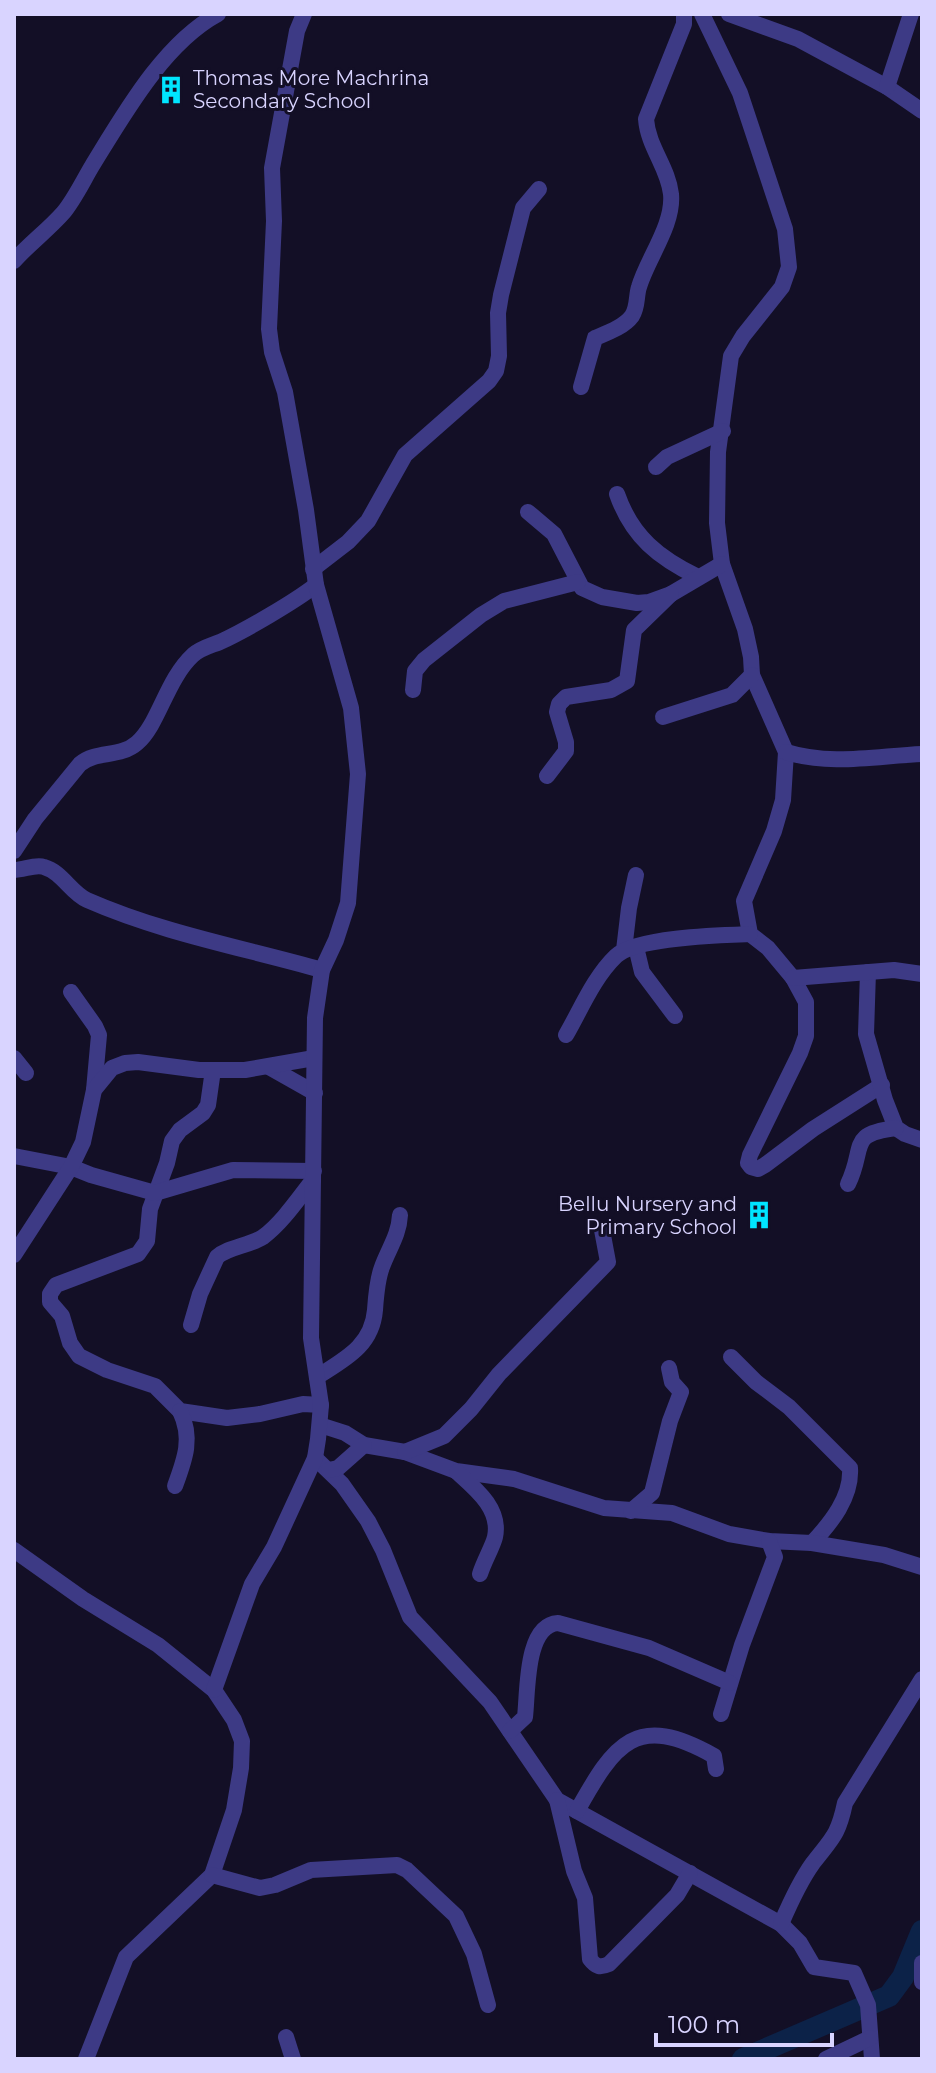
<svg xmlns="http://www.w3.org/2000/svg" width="936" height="2073" font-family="Montserrat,sans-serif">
<rect width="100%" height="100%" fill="#130f26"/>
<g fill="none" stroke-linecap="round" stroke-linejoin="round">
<!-- river -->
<polyline stroke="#0c2248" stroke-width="22" points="743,2059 889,1996 903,1977 922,1931"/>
<!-- minor -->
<g stroke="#3d3a85" stroke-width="16">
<polyline points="702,14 740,93 785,229 789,267 782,287 743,336 731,356 718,452 717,523 722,564 745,629 751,657 752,675 786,752 783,800 774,831 744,901 750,934 768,948 793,978 806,1002 806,1036 800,1053 750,1155 748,1163 751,1167 758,1169 765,1165 813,1129 882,1085"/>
<polyline points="729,14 798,39 887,87 922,111"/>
<polyline points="887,87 911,14"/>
<path d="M14,261c15,-17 34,-31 49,-48 11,-13 20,-32 29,-47 32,-52 72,-123 126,-152"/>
<path d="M581,387l14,-49c12,-5 29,-11 37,-22 6,-9 4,-20 7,-29 8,-28 35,-62 32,-93 -3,-27 -23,-47 -25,-75l38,-95v-10"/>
<polyline points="656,467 667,457 723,431"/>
<path d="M617,494c15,43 42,64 81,83"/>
<polyline points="528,512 554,534 582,588 602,597 637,603 649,602 671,594 722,564"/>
<polyline points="313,569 348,542 368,521 405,455 489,381 496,371 499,356 498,313 501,295 523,208 539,189"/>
<polyline points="413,690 415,671 424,660 481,615 504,601 578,582"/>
<polyline points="663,717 732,695 752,675"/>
<path d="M786,752c45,14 90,4 136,2"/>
<polyline points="547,776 566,751 566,742 557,712 559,704 566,697 611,690 627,681 634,630 671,594"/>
<path d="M14,851l21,-32 45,-55c17,-14 40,-6 57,-21 22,-19 29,-63 56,-88 8,-7 17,-9 27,-13 26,-12 74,-40 96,-57"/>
<path d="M14,870c10,0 21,-6 30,-3 18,5 27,26 43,33 75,33 157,48 235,70"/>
<polyline points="636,947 642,972 675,1016"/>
<polyline points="624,950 629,908 636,875"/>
<polyline points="868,972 866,1034 885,1100 896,1128 905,1134 922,1140"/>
<polyline points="793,978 894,970 922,974"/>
<polyline points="71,992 95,1026 99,1035 94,1090"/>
<path d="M566,1035c15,-26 28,-58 50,-79 20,-19 105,-21 134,-22"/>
<polyline points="14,1058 26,1073"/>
<polyline points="269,1067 315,1093"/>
<polyline points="213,1070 208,1105 203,1113 180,1130 172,1141 167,1163 150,1209 147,1241 138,1254 56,1285 50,1294 50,1302 62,1316 70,1343 79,1356 107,1370 155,1386 180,1411 227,1418 260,1414 303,1404 321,1405"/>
<polyline points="14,1156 71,1167 91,1175 155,1193 233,1170 314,1171"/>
<path d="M848,1184c18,-37 -1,-50 48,-56"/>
<polyline points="14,1255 71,1167 83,1142 94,1090 112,1068 125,1063 138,1062 199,1070 245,1070 314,1058"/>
<path d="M191,1325l9,-31 17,-37c11,-10 32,-11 46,-20 19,-14 35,-38 50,-57"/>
<path d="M731,1357l25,25 33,25 61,61c2,29 -19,55 -38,75"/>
<path d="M317,1377c28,-18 55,-31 58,-67 1,-14 2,-30 7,-43 7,-19 17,-32 18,-52"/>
<polyline points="320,1425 345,1433 364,1445 405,1452 456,1471 514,1479 604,1508 672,1513 729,1534 769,1541 812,1543 884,1555 922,1567"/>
<polyline points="405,1452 444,1436 471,1409 499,1374 608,1262 602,1230"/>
<polyline points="315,1458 342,1484 368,1521 383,1550 410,1617 490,1702 557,1800 781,1924 800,1943 814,1967 854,1973 868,2005 872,2059"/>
<polyline points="329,1470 338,1468 364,1445"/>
<path d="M457,1472c19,17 44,37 38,65 -2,9 -11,24 -15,37"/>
<path d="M175,1486c10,-27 18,-48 5,-75"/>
<polyline points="631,1511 652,1493 670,1421 681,1392 672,1382 669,1368"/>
<polyline points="14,1550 83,1599 158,1645 214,1690 234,1720 242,1741 241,1768 234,1810 212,1875 126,1957 86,2059"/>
<polyline points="214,1690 252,1584 274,1547 315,1458 318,1439 321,1405 311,1338 315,1018 322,970 336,940 348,903 358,774 351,708 316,585 306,510 285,392 272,352 269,329 274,221 272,168 297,31 304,14"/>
<polyline points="721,1714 742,1645 775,1557 769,1541"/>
<path d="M510,1731l15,-14c3,-25 0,-92 33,-94l91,25 81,35"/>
<path d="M557,1800l17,71 11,27 5,61c6,8 10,9 19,5l68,-69 13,-22"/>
<path d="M577,1811c38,-68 59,-99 137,-55l2,13"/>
<polyline points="212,1875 260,1888 275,1885 311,1870 397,1865 407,1870 456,1916 474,1954 488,2005"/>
<path d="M781,1924c9,-21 19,-43 32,-61 19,-25 25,-27 32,-60l77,-124"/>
<polyline points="922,1963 922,1982"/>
<polyline points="286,2037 293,2059"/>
<polyline points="826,2059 870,2038"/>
</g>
</g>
<!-- icons -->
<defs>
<symbol id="building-bare" viewBox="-9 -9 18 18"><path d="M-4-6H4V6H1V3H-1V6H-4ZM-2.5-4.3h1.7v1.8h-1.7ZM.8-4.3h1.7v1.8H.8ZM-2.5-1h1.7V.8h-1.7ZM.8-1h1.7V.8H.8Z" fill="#00e5ff" stroke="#130f26" stroke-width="2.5" paint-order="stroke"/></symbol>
</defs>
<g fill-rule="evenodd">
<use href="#building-bare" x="151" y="70" width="40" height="40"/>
<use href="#building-bare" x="739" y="1195" width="40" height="40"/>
</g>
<g text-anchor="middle" stroke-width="6" stroke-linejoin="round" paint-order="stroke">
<!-- poi labels -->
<g font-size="20" fill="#d9d4ff" stroke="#130f26" text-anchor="start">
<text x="193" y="85">Thomas More Machrina<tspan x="193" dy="23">Secondary School</tspan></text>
<text x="737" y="1211" text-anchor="end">Bellu Nursery and<tspan x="737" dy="23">Primary School</tspan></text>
</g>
</g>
<!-- border -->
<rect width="936" height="2073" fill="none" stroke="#d9d4ff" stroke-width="32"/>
<!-- scale -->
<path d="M656 2033v12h176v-12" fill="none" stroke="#d9d4ff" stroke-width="4"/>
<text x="668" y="2033" font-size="24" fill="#d9d4ff" stroke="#130f26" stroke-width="6" paint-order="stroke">100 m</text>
</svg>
